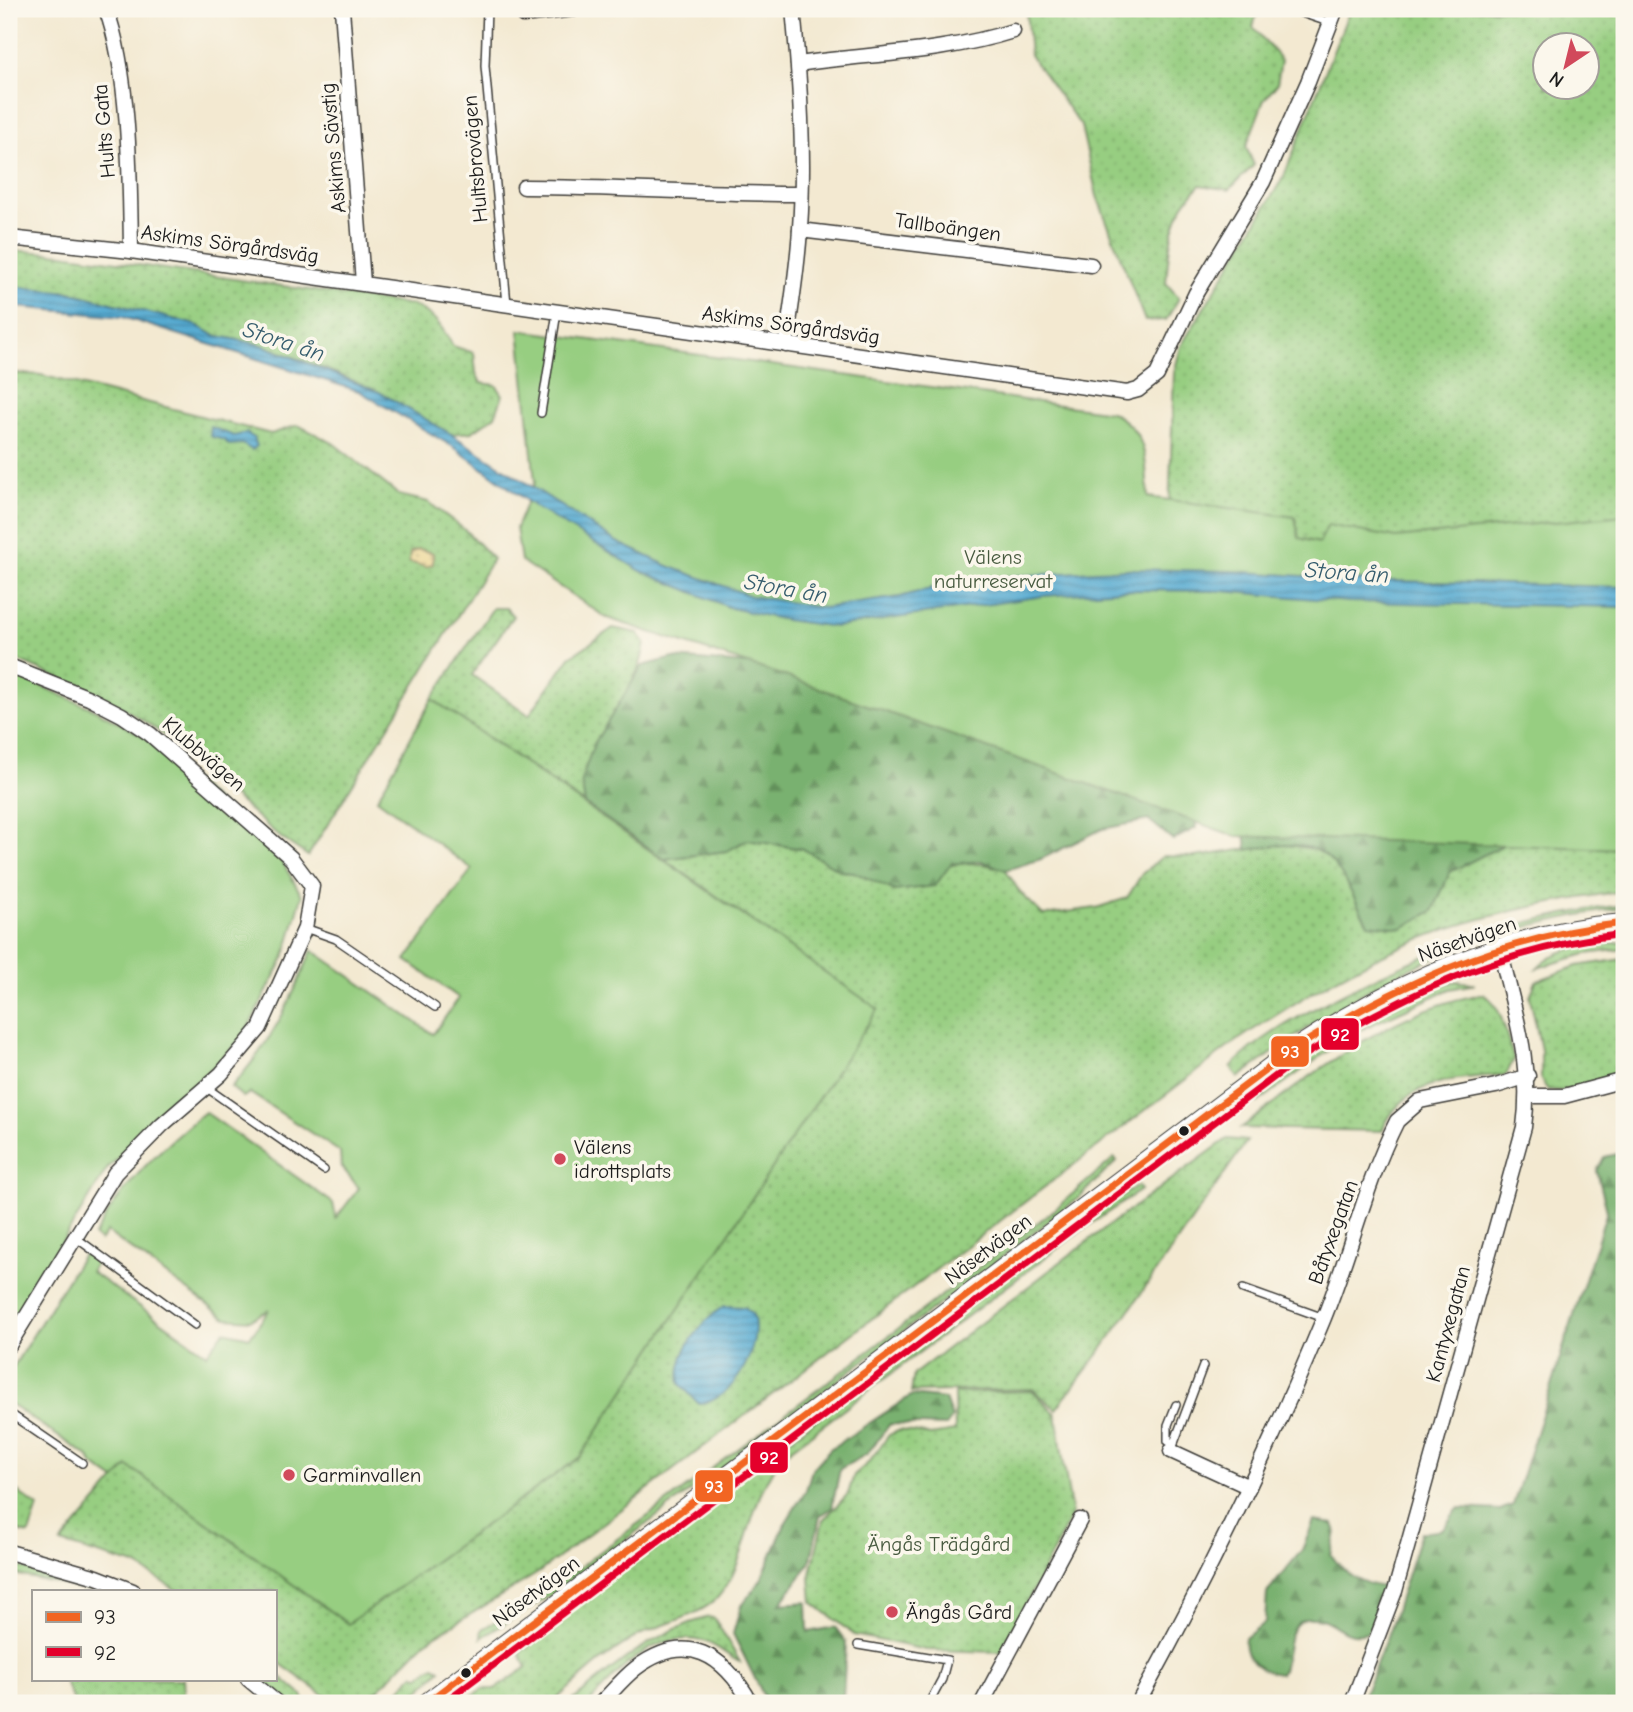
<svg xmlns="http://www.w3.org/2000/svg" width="1633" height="1712" font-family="'Comic Neue',sans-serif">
<defs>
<pattern id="grass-dots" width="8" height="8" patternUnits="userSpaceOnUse" patternTransform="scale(1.75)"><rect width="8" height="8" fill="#97ce81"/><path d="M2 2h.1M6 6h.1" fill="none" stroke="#82b06f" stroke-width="1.8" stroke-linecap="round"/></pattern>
<pattern id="forest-firs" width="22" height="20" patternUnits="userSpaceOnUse" patternTransform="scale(1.75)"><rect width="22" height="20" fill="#79b16f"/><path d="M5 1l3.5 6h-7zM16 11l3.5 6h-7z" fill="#628f5a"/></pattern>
<pattern id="sand-dots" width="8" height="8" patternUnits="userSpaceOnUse" patternTransform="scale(1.75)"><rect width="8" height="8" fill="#eeda9e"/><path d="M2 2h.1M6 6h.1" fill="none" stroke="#ccba88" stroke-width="1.8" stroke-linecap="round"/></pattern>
<pattern id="water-rules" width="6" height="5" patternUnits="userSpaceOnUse" patternTransform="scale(1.75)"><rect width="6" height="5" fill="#54aad1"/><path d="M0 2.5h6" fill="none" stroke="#458aa9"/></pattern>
</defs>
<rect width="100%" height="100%" fill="#fbf7ec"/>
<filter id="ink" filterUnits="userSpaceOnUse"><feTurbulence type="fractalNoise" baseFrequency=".0143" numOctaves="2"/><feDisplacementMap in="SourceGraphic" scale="14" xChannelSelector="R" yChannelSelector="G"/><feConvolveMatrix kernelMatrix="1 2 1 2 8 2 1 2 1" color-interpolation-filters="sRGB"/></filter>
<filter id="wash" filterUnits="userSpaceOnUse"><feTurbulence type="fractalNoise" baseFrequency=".00686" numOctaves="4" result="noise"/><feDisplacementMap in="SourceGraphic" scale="28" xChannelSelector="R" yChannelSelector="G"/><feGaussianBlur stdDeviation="1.57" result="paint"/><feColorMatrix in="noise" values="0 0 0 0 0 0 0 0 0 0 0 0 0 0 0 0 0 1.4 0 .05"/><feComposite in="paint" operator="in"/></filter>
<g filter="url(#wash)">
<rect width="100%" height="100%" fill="#f3e9d1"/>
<!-- grass -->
<g fill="url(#grass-dots)" stroke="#5a754e" stroke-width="2" fill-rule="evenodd">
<path d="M1026,9h232l-5,18 28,33 -4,24 -13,16 -18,47 8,18 -25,25 -29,-5c-29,28 -31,59 -34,98l13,15 -13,22 -21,1 -48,-125 -16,-70 -51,-71z"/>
<path d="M1350,9h274v578l-456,-46 6,-168 7,-27 103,-170zM1546,46h42v42h-42z"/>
<path d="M9,250l54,4 349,51c22,9 29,20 41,41l21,7 2,20 5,10 15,2 7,10 -8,21 -23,16 -21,2 -72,-42 -44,-19 -73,-28 -48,-10 -18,-10 -127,-33 -60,-6z"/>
<polygon points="9,373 41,375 271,434 298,425 333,443 399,495 428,502 465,530 493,559 308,856 280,837 160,732 130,712 92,692 9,657"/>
<path d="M493,608h13l7,8 -41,59 57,40 41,-58 43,-29 25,5 7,10c-8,62 -70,93 -60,161l-153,-105z"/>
<path d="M1624,816v75c-60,9 -119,19 -177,38 -77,26 -145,68 -212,113l-697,531 -113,69 -58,59 -20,2 -23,-8 -49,-35v-69h-97l-43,-26 -74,-22 54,-63 -23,-16 -3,-7 -80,-54v-29l75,-121 12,8 -5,11 116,82 -80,112 751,-456 -214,-151 63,-8 20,-11 56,9 38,22 13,1 41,19c44,-21 62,-38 111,-21l13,21 24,24 53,-7 31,-10 15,-24 21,-18 32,1 84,-13 42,6 16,16 31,57 65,-13 17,-38 45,-24 34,-16z"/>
<path d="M1624,905v3c-92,12 -182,39 -263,86 -43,25 -83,55 -123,84l-7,-11c25,-27 63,-48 96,-65 94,-50 191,-86 297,-97z"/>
<path d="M1624,942v7l-38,5 -49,14c20,-23 59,-23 87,-26z"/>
<polygon points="1624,959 1624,1076 1564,1091 1548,1090 1541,1080 1541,1050 1530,997 1536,981 1577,966"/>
<path d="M1457,981l18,3 -25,5 -97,44 -96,70 -6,-6c17,-32 167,-108 206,-116z"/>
<path d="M1484,994c18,10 23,46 30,65l-8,16c-50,3 -103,4 -124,56l-141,-3c73,-54 150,-120 243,-134z"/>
<polygon points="1227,1139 1247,1141 1103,1348 1056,1409 1033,1389 911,1392 914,1374 1101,1231"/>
<polygon points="1114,1158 1117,1161 1077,1199 998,1260 556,1592 481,1638 482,1629 545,1593 844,1370 1054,1210"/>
<path d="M1138,1186l3,4 -62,42 -293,221c-40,43 -35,107 -68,144 -19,21 -58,26 -82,40 -31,17 -57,43 -84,66h-91l21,-14h13l32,-22 -8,-13 59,-56 456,-342 57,-41z"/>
<polygon points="1033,1391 1056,1414 1072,1515 1001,1652 926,1650 854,1635 812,1602 810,1578 823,1520 848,1494 854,1475 867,1464 889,1435 900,1430 931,1435 955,1431 954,1393"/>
<polygon points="9,1485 38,1507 29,1534 9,1529"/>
<polygon points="9,1564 108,1591 91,1591 9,1573"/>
<path d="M709,1617l6,2 25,43c-12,-5 -22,-17 -37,-21 -50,-12 -84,31 -114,62h-19c43,-36 83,-71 139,-86z"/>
<polygon points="434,1666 441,1669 410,1700 400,1703 397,1693 414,1674 419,1676"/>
<polygon points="275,1672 302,1695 305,1703 291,1703 262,1679 275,1679"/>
<polygon points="64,1679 183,1679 185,1703 74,1703"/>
</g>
<!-- forest -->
<g fill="url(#forest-firs)" stroke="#4a6646" stroke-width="2">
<polygon points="673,658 783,667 1192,800 1196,828 1173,840 1149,820 1102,829 1041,859 1006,870 981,861 951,864 935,886 895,891 854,872 841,871 803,849 747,840 727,851 664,859 585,804 581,780 594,744 642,666"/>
<path d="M1244,823l285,9 -79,40 -17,39 -31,17 -34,-4c-36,-67 -37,-90 -121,-74z"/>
<path d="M1617,1154l7,3v546h-263l30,-77 30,-94c32,0 20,-7 38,-24l41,2 13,-5 94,-294 -10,-40 7,-14z"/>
<polygon points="912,1395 945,1399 952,1418 946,1426 890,1424 867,1454 840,1469 832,1508 820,1516 810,1563 780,1604 807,1602 808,1632 835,1627 846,1642 843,1698 840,1703 767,1703 733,1634 741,1606 761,1580 786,1522 806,1490 812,1470 830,1449"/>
<path d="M1314,1521l19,3 3,8 -5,23c14,19 30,29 53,32 0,19 -7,31 -17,46 -27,7 -32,-16 -55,-15 -30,1 -21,39 -32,56 -19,-2 -39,-15 -35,-36l20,-16 2,-29 35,-43z"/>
</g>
<!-- sand -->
<polygon fill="url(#sand-dots)" stroke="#857b5d" stroke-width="2" points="418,549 433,553 433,564 426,567 409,562 410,553"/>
<!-- park -->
<g fill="#97ce81" stroke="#5a754e" stroke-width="2">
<path d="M519,330l592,82c38,20 34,47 37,85l147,20 4,21 20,5 9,-18 68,13 228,-23v334l-389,-13 -450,-160 -178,-58 -86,-57 -5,-33 19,-46z"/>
<polygon points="9,672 98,711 145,737 280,858 302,896 285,956 243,1038 107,1169 9,1329"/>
<path d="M432,699l446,310 -298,448 -232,167 -220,-158 -13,14 -23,-16 -3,-7 -80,-54v-29l75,-121 12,8 -5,11 116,82 17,-23 26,6 19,-27 -19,10 -24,-2 -119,-86 -7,9 -6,-5c27,-50 66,-88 111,-124l128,91 3,15 23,-30 -18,-22 -1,-14 -90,-59 -7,4 -12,-10c40,-43 59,-84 81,-137l121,84 26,-36 -53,-38 66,-91 -95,-70z"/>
</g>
<!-- water -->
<g fill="url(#water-rules)" stroke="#386376" stroke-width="2">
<polygon points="9,286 69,292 196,325 214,335 262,345 379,392 451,434 617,542 668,566 751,596 823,608 900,597 964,579 1127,569 1233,571 1356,580 1624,587 1624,607 1349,602 1222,591 1123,590 1043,596 836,627 785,620 731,608 641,571 538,509 455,448 359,391 123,317 9,306"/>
<polygon points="211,427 234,436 246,433 254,438 257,446 252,450 242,444 229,445 224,440 210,436"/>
<path d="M724,1306l21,1 8,8c10,29 -20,89 -55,88l-18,-19c-5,-31 21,-62 44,-78z"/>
</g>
</g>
<g filter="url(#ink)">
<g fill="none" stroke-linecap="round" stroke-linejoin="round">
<defs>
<g id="service">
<polyline points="487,9 485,66 507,304"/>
<polyline points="1290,9 1331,23"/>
<polyline points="541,413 557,312"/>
<polyline points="305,928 336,939 435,1007"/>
<polyline points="207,1088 324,1170"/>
<polyline points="75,1237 195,1325"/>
<polyline points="1243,1289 1324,1318"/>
<polyline points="9,1413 82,1463"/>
<polyline points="1174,1444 1168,1441 1168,1425 1176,1405"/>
<polyline points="1171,1451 1203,1366"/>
<polyline points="858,1645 947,1660 942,1679 929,1703"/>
<polyline points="9,1685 16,1703"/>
</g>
<g id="minor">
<path d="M106,9c24,64 24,172 25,242"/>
<polyline points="342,9 363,283"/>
<polyline points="523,15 575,9"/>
<path d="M798,64c75,-11 142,-10 215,-33"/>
<path d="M524,187c93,0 185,7 277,7"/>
<polyline points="800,230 1091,265"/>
<polyline points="9,238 131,251 1127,393 1138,390 1157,375 1196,293 1263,182 1308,82 1336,9"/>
<path d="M786,345c5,-39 12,-78 14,-117 5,-73 0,-146 -7,-219"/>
<polyline points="9,666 89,698 122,715 150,734 291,858 312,886 305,928 260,1028 221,1074 162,1125 115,1173 9,1345"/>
<polyline points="1528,1096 1564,1096 1624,1080"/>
<polyline points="1171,1451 1249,1487"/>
<polyline points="9,1552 97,1577 133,1591"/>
<polyline points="248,1679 277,1703"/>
<path d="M601,1703c11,-11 22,-25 35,-35 51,-38 88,-13 115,35"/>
<polyline points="982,1703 1080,1520"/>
<path d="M1138,1703c68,-124 131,-252 185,-383 27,-65 42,-136 74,-199l23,-20 76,-15 32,-10"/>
<path d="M1352,1703l43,-112 129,-464c9,-66 -10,-115 -24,-178"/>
</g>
<path id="tertiary" d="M426,1703l865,-652c98,-65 214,-120 333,-128"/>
</defs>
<!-- service casing -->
<use href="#service" stroke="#3c3b37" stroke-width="10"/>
<!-- minor casing -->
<use href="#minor" stroke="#3c3b37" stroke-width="17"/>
<!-- tertiary casing -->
<use href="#tertiary" stroke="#3c3b37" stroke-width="20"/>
<!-- service -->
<use href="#service" stroke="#fff" stroke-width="7"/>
<!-- minor -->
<use href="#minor" stroke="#fff" stroke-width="14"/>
<!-- tertiary -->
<use href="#tertiary" stroke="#fff" stroke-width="18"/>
<defs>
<path id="bus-1" d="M426,1703l865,-652c104,-66 210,-114 333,-128"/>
<path id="bus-2" d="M443,1703l854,-643c102,-65 206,-112 327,-126"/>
</defs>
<!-- bus-1 casing -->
<use href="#bus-1" stroke="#fbf7ec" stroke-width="12"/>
<!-- bus-2 casing -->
<use href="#bus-2" stroke="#fbf7ec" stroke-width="12"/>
<!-- bus-1 -->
<use href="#bus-1" stroke="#f26522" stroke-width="7"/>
<!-- bus-2 -->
<use href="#bus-2" stroke="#e4002b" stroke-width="7"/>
</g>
</g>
<!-- markers -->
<g fill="#1c1c1c" stroke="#fbf7ec" stroke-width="2.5">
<circle cx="1184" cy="1131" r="6"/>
<circle cx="466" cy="1673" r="6"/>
</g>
<g fill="#d1495b" stroke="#fbf7ec" stroke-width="2.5">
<circle cx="560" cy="1159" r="7"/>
<circle cx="289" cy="1475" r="7"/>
<circle cx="892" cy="1612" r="7"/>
</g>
<g text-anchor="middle" stroke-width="7" stroke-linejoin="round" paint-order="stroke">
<!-- street labels -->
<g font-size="21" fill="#1c1c1c" stroke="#fbf7ec">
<text transform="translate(104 131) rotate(-95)" y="7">Hults Gata</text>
<text transform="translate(333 148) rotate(-95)" y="7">Askims Sävstig</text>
<text transform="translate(475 159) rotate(-95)" y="7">Hultsbrovägen</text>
<text transform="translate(948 227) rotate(8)" y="7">Tallboängen</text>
<text transform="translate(230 244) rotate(8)" y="7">Askims Sörgårdsväg</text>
<text transform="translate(791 325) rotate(8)" y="7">Askims Sörgårdsväg</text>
<text transform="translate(204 754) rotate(41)" y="7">Klubbvägen</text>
<text transform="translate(1467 939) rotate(-19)" y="7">Näsetvägen</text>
<text transform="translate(1333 1232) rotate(-70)" y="7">Båtyxegatan</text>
<text transform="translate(988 1249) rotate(-37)" y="7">Näsetvägen</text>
<text transform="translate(1448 1324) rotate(-75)" y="7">Kantyxegatan</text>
<text transform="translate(536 1591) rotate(-37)" y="7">Näsetvägen</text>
</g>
<!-- park labels -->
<g font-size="21" fill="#475a3f" stroke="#fbf7ec">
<text x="993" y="564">Välens<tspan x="993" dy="24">naturreservat</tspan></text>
<text x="939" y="1551">Ängås Trädgård</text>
</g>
<!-- poi labels -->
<g font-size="21" fill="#1c1c1c" stroke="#fbf7ec" text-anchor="start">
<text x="574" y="1154">Välens<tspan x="574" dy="24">idrottsplats</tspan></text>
<text x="303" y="1482">Garminvallen</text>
<text x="906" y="1619">Ängås Gård</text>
</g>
<!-- water labels -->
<g font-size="23" font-style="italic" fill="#355c6d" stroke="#fbf7ec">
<text transform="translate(284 341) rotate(18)" y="8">Stora ån</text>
<text transform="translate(1347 572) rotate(4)" y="8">Stora ån</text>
<text transform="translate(786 588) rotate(10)" y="8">Stora ån</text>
</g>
</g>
<g stroke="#fbf7ec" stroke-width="2.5">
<rect x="1320" y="1017" width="40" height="34" rx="7" fill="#e4002b"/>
<rect x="1270" y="1035" width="40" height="33" rx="7" fill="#f26522"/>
<rect x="749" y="1441" width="40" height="33" rx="7" fill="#e4002b"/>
<rect x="694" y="1469" width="40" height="34" rx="7" fill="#f26522"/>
</g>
<g font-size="19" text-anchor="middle" font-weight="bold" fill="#fff">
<text x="1340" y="1041">92</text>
<text x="1290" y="1058">93</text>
<text x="769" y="1464">92</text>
<text x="714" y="1493">93</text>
</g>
<!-- margin -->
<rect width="1633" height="1712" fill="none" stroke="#fbf7ec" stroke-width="35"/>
<!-- legend -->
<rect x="32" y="1590" width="245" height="91" fill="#fbf7ec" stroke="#a29f99" stroke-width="2"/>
<rect x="46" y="1612" width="35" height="10" fill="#f26522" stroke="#a29f99" stroke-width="2"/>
<text x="94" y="1624" font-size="21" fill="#1c1c1c">93</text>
<rect x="46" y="1647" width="35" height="10" fill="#e4002b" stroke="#a29f99" stroke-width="2"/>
<text x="94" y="1660" font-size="21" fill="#1c1c1c">92</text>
<!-- north arrow -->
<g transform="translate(1566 66) rotate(215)"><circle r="33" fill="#fbf7ec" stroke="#a29f99" stroke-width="2"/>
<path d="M0-5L12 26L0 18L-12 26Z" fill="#d1495b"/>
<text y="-10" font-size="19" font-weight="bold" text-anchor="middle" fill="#1c1c1c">N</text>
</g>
</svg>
